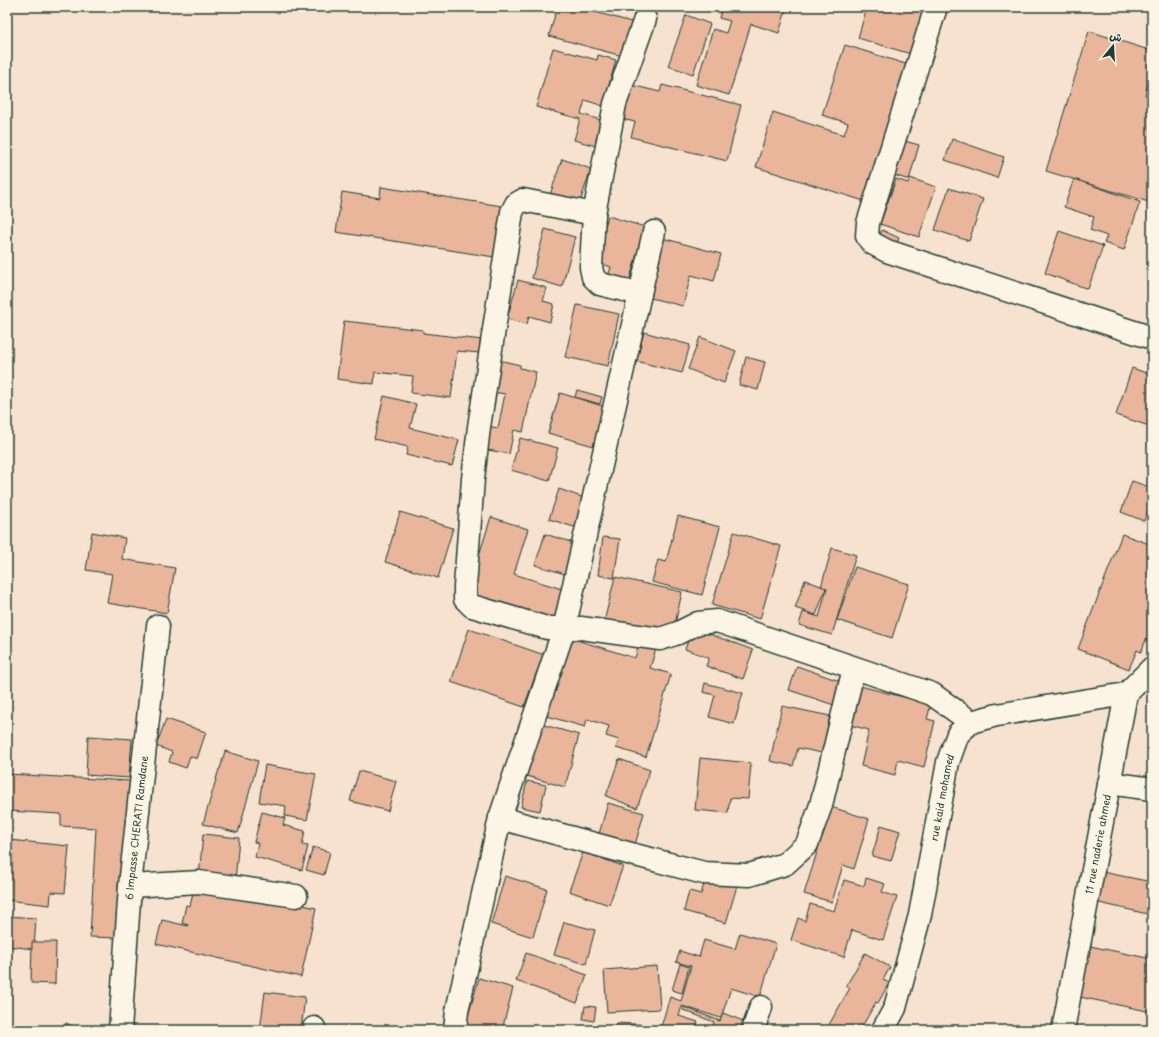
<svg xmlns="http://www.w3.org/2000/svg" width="1159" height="1037" font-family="'Playpen Sans','Playpen Sans Arabic',sans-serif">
<rect width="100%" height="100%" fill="#f6e2cf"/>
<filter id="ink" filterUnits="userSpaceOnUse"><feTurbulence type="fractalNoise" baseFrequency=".025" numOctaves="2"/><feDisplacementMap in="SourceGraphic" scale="8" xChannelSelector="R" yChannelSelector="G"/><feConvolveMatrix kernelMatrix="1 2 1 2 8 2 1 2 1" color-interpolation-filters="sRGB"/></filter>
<g filter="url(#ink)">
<!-- building -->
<g fill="#e9b69b" stroke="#1f3d34">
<polygon points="557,7 577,7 635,23 626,57 549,36"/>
<polygon points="722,7 787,7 779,33 751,24 729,95 696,85 713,29 726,33 730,21 719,18"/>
<polygon points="867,7 929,7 914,55 858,38"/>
<polygon points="686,15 710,24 693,74 668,66"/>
<polygon points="1089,31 1152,51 1152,71 1145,95 1152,97 1152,203 1046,171"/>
<polygon points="845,45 909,65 864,201 756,167 773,112 844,135 848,123 822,115"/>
<polygon points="553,48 597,60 598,55 616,60 603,106 585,100 581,114 607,122 600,147 574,140 580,119 536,107"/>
<polygon points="627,84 660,92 662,85 741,105 727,161 631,137 635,122 618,118"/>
<polygon points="952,139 1004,157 997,178 945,160"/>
<polygon points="901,140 919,145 909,180 891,174"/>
<polygon points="562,159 591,169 579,205 550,195"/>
<polygon points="910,178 936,187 919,237 880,224 896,179 908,183"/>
<polygon points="1074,179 1140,202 1124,250 1104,243 1107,236 1090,230 1094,217 1064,207"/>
<polygon points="381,187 502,206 494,257 336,232 342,192 380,198"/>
<polygon points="949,188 983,199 969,241 935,230"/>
<polygon points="608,216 645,227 628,285 607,279 611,267 595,262"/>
<polygon points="545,229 575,237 562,287 532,278"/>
<polygon points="882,230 899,238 895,248 877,241"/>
<polygon points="1059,231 1103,246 1088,289 1045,273"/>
<polygon points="655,236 721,254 714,281 691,275 683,306 639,295"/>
<polygon points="518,280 547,288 543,301 554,304 550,322 529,316 527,324 507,319"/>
<polygon points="577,305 619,314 608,366 565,357"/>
<polygon points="344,321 423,330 423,333 482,340 480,353 457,351 451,398 411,393 413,376 375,372 374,384 337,379"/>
<polygon points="644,332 690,345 682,373 636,361"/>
<polygon points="700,337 736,351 724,383 688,369"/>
<polygon points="746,357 765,362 758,390 739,385"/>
<polygon points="499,360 520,365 520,368 536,372 523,432 514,430 509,454 478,448 483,425 498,428 505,394 493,392"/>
<polygon points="1132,368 1152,375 1152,427 1116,415"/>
<polygon points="577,390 602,397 600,404 575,397"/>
<polygon points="560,393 609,408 597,447 548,433"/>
<polygon points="384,396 416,404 410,428 459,440 452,466 406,455 408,447 374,439"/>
<polygon points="520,438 558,448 549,481 511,470"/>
<polygon points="1132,481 1152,488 1152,498 1144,521 1121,512"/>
<polygon points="559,489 587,499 577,528 549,519"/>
<polygon points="400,512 453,528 438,578 385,562"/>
<polygon points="678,516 720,527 702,595 652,582 658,560 666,562"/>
<polygon points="491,517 528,529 514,574 565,590 554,624 466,597"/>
<polygon points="92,532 125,538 122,559 175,568 167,613 107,603 112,574 86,570"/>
<polygon points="734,532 781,546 760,619 712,605"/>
<polygon points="545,534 574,543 565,574 535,565"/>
<polygon points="1122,534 1152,545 1152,625 1141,652 1137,650 1129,669 1078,649"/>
<polygon points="603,537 620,539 614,578 598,575"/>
<polygon points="832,548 856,555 832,635 799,625 803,612 819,617 827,588 821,587"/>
<polygon points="855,567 909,584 892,638 837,620"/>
<polygon points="615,577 682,592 672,638 604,622"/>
<polygon points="805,580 826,588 816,615 795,608"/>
<polygon points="693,628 753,650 743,679 706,666 709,658 685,649"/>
<polygon points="469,629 553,658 547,675 537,671 524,707 451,682"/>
<polygon points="567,637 635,658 639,644 656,649 650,668 671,674 646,757 616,748 619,740 606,736 609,726 587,719 585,727 543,715"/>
<polygon points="797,666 842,682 834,705 789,690"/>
<polygon points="705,683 743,693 734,724 709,717 715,695 703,692"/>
<polygon points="856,685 931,704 927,719 935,721 924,767 898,760 895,775 861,766 869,730 846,724"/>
<polygon points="782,706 830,716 822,753 798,748 793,766 770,761"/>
<polygon points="166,719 206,732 197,759 190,756 186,768 169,762 172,752 156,746"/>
<polygon points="537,723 579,735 565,787 523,775"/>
<polygon points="88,736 132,739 129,778 86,775"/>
<polygon points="225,751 258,761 238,833 203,824 219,769 220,769"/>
<polygon points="700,758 751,763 748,799 730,798 728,813 695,810"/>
<polygon points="619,759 650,770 637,808 606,796"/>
<polygon points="265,765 316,774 307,820 285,816 286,806 259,802"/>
<polygon points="359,771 396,781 388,811 350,801"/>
<polygon points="7,774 130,781 120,938 90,937 96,828 61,826 61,814 7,811"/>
<polygon points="527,781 546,785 540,811 521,807"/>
<polygon points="608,803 644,813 635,845 599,834"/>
<polygon points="831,807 869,819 854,869 843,865 832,902 804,894"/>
<polygon points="262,812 285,818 283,825 305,831 302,845 308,846 302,870 255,857 258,843 254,842"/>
<polygon points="881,825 900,831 891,861 872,856"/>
<polygon points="203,834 239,838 235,881 199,877"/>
<polygon points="9,840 69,846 65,893 51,892 50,905 7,900 7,859"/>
<polygon points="313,847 330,852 324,875 306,870"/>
<polygon points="583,852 623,866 609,905 569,891"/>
<polygon points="1102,872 1152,882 1152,915 1095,902"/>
<polygon points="505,876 547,889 533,937 491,924"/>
<polygon points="706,877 737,886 726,923 684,911 689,891 701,894"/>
<polygon points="866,878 885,884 882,892 897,897 883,940 852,930 844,957 791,940 798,918 805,921 810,904 834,911 844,880 864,886"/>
<polygon points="195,884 238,890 316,908 301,977 156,944 162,920 188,926 188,925 182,923 186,905 190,906"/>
<polygon points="7,916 36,918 34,949 7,946"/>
<polygon points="564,922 595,930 586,964 554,955"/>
<polygon points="740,933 776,944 760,997 731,988 721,1018 682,1006 679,1016 698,1022 695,1030 660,1030 670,997 681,1001 691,966 676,962 680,951 699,957 704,940 735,949"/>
<polygon points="32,942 56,942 55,984 31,983"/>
<polygon points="1090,946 1152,959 1152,1012 1080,997"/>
<polygon points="526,953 587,975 577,1003 516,981"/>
<polygon points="865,953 890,967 883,980 889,983 878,1003 876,1002 860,1030 826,1030 850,988 846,986"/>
<polygon points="680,964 689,967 682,993 672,990"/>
<polygon points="657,966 660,1009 607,1012 604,970"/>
<polygon points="479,978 513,988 502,1030 464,1030"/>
<polygon points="265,992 305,997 301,1030 260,1030"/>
<polygon points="585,1006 596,1007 594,1021 583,1019"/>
<polygon points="684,1007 720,1021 723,1013 743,1021 740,1030 712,1030 714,1022 683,1010"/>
<polygon points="66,1023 81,1030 63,1030"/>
<polygon points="617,1023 651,1025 651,1030 616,1030"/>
</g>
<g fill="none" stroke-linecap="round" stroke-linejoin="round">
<defs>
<g id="minor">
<polyline points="936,7 868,223 867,236 872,243 887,251 1152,338"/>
<polyline points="594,214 523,200 516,204 512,212 479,427 473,479 465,587 465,599 472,606 547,628 581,628 660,639 678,633 698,623 717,621 932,694 971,722"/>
<polyline points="640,294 600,284 593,277 591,267 594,214 615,104 645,19"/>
<polyline points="1109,783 1152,789"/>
<polyline points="500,818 635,855 704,873 749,875 785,864 807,844 821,805 854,668"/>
<polyline points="130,886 199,882 296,896"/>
<path id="s1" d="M120,1030l10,-144 28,-260"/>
<polyline points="313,1030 314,1028"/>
<polyline points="455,1030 457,1011 500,818 564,629 654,232"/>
<polyline points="753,1030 761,1007"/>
<path id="s2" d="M883,1030l12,-22 25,-93 28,-153 10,-28 13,-12 26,-7 129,-21"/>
<path id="s3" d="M1063,1030l63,-336 26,-26"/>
</g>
</defs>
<!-- minor casing -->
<use href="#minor" stroke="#1f3d34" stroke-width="25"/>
<!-- minor -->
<use href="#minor" stroke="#fcf5e5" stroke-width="22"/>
</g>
</g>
<g text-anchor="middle" stroke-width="3.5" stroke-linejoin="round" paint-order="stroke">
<!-- street labels -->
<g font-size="10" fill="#1f3d34" stroke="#fcf5e5">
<text dy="4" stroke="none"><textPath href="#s2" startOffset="241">rue kaid mohamed</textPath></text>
<text dy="4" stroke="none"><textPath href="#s1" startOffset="203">6 Impasse CHERATI Ramdane</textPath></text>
<text dy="4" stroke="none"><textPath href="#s3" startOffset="189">11 rue naderie ahmed</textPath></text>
</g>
</g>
<!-- margin -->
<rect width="1159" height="1037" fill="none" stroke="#fcf5e5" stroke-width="24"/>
<rect x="12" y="12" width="1135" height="1013" fill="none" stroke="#1f3d34" stroke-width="1.5" filter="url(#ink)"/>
<!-- north arrow -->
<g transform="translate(1113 46) rotate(18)" stroke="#fcf5e5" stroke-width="3" paint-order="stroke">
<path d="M0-3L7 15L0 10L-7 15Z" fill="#1f3d34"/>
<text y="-6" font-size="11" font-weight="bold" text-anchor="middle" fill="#1f3d34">ش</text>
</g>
</svg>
